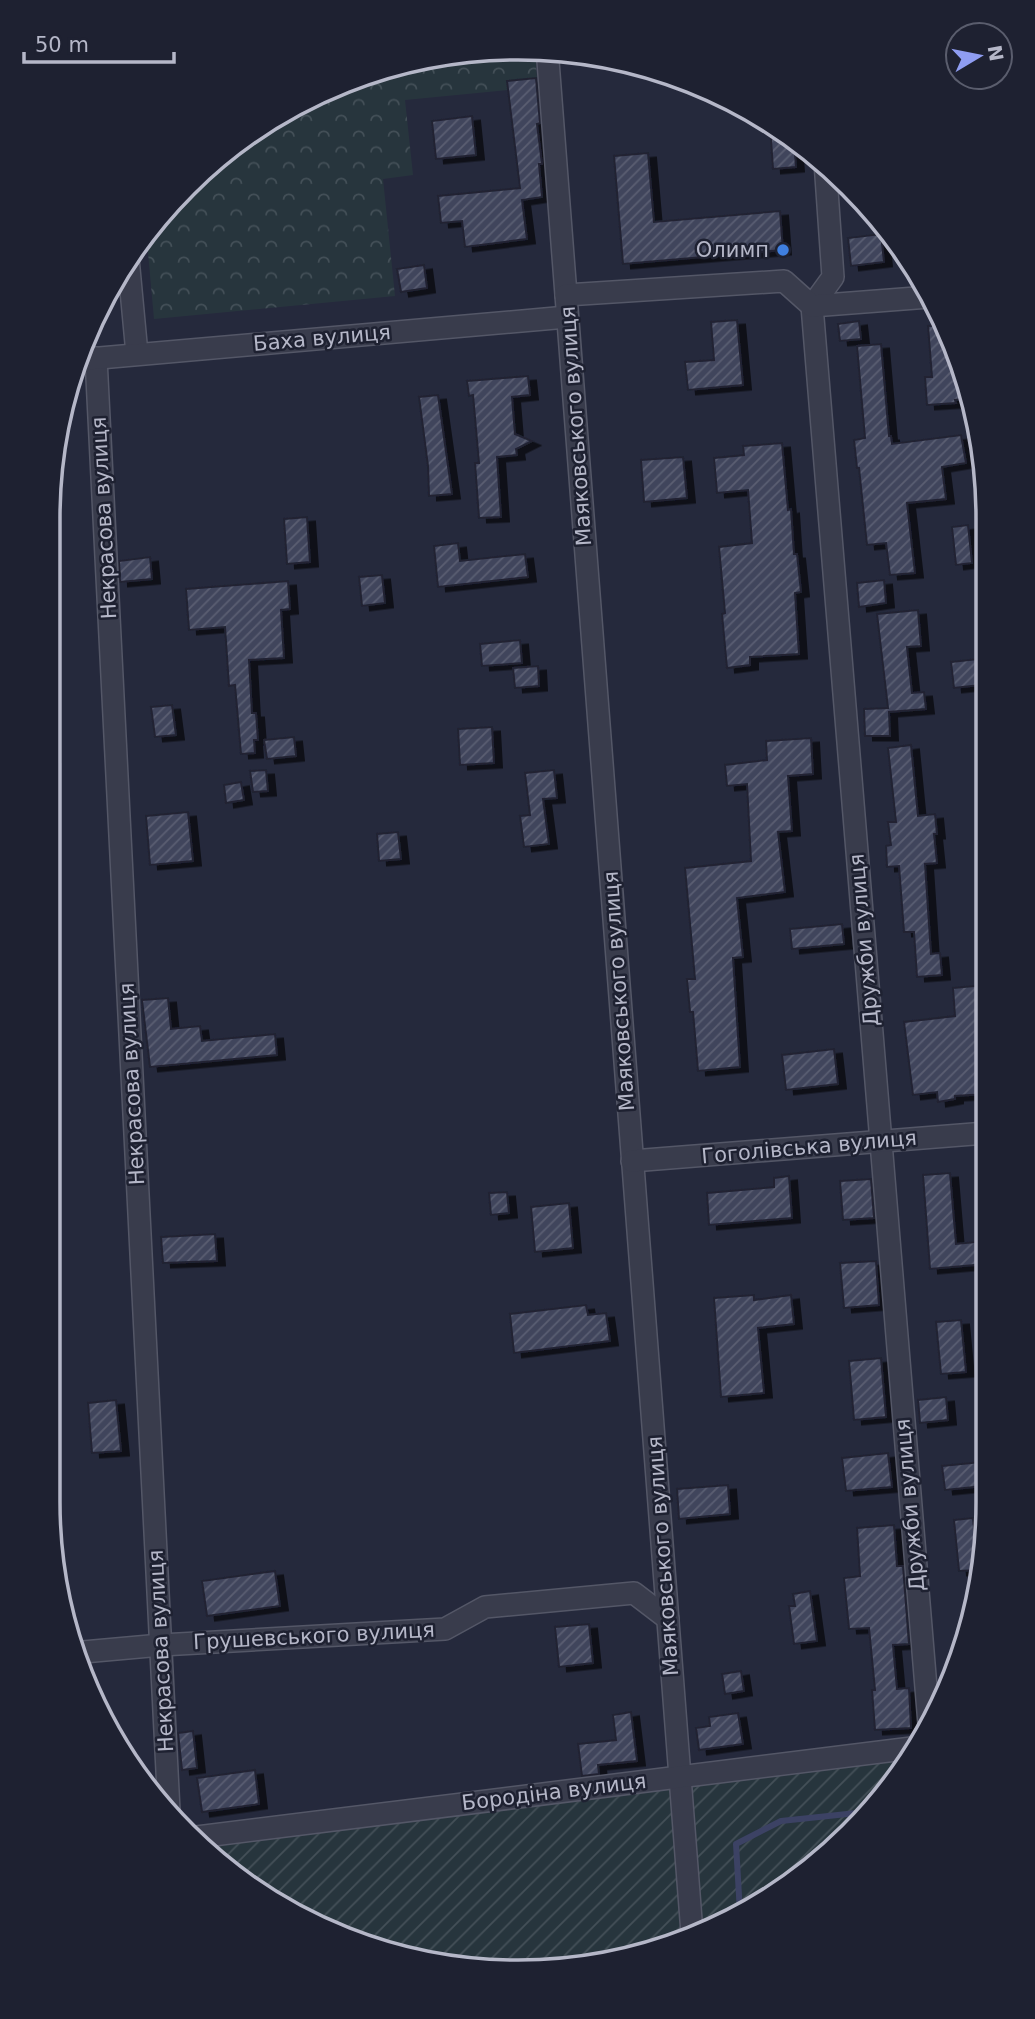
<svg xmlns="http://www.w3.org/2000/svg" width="1035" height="2019" font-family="'DejaVu Sans',sans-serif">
<defs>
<pattern id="park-crowns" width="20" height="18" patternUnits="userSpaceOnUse" patternTransform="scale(1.75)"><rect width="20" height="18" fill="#27353d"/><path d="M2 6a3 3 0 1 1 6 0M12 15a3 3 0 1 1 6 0" fill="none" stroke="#445058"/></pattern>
<pattern id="garden-furrows" width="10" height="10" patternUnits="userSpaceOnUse" patternTransform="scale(1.75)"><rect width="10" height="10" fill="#27353d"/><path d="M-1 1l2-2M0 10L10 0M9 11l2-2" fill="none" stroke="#445058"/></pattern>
<pattern id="building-hatch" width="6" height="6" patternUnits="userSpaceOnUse" patternTransform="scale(1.75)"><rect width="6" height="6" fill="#41455c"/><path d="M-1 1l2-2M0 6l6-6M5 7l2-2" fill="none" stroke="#5a5e72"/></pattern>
<filter id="shadow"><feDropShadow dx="8" dy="4.5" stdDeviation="0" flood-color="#0009"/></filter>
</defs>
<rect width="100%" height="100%" fill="#25293c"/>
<!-- park -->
<polygon fill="url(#park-crowns)" points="535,49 537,78 508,81 508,90 405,100 413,175 383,179 395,296 154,319 146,230 207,164 282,110 366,72 456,51"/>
<!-- garden -->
<g fill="url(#garden-furrows)">
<polygon points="911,1749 850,1834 725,1923 696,1932 683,1779"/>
<polygon points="677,1781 690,1934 578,1968 425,1963 337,1936 257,1893 199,1839"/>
</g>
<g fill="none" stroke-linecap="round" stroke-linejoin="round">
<!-- stream -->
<polyline stroke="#3c4264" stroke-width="6" points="740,1913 736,1844 781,1821 866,1812"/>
</g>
<!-- building -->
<g fill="url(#building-hatch)" stroke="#202333" stroke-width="2" filter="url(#shadow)">
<polygon points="536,78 540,123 537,124 542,164 539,164 542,197 522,200 527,239 465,247 462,221 441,223 438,196 520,188 507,81"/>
<polygon points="472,116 476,155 436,159 432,121"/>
<polygon points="770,125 794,142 796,167 773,169"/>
<polygon points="648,153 654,222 780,211 783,250 623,264 614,156"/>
<polygon points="881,234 884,262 851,266 848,238"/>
<polygon points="424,265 427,288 401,292 397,269"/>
<polygon points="737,320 743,385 688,390 685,362 714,360 711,322"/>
<polygon points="859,321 861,339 840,341 838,324"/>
<polygon points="945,325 952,339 955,373 961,372 968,399 955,400 956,403 927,405 925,377 932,377 928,326"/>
<polygon points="881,344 889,436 891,436 892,444 961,435 966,463 942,467 946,499 907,503 915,573 890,575 886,543 867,545 859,468 857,468 854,440 865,438 857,346"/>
<polygon points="528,376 530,395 512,397 515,434 532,441 516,449 517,455 497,457 501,517 479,518 475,463 479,463 473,395 469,396 467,381"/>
<polygon points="438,395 452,494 429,496 428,466 419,397"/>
<polygon points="782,443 788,510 791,509 794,554 797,554 801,592 795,593 799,654 750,657 750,665 727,668 722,614 725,613 719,547 752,543 748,490 717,493 714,458 744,455 743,446"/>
<polygon points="683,457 687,498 644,502 641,460"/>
<polygon points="307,517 310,562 287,564 284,519"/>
<polygon points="968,525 972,563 956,565 952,527"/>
<polygon points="458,543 460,561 525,554 528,577 438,587 434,546"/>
<polygon points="150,557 152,579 120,582 119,561"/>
<polygon points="382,575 385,603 362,606 359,577"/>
<polygon points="884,580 886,603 859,607 857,583"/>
<polygon points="288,581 290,609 281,610 284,658 249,660 252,713 256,713 258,740 254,740 255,753 241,754 235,685 229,686 225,627 189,630 186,589"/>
<polygon points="918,610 921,646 907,647 912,693 924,692 926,709 889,712 890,736 865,736 864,709 888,708 877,614"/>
<polygon points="520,640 522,663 482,666 480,644"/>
<polygon points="978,659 980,685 954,688 951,662"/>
<polygon points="538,666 539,686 515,688 513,668"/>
<polygon points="172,705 176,735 155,737 151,707"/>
<polygon points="492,727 494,763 460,765 458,729"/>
<polygon points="294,737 296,756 267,759 264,740"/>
<polygon points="811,738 813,774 788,776 792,831 778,832 785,892 737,898 743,957 733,958 740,1067 698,1071 693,1012 690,1012 687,979 695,979 685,868 751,861 747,784 727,786 725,765 767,760 766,741"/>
<polygon points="911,745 918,816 935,814 937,834 934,834 937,863 925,864 931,954 940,953 942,975 917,977 914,932 904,932 899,866 887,867 886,846 891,845 888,822 896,822 888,748"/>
<polygon points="266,770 268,791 253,792 250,771"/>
<polygon points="554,770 557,798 543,799 549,844 524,847 520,816 530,815 525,773"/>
<polygon points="241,782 244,800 226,803 224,785"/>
<polygon points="188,812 193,861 150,865 146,816"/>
<polygon points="398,832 401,859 379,861 377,834"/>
<polygon points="842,924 844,944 792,949 790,929"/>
<polygon points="985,985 986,1094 955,1096 955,1099 938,1102 937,1092 913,1095 904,1022 955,1016 953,988"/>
<polygon points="168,998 171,1029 200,1026 202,1041 275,1034 277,1055 150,1067 142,1000"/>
<polygon points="834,1049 838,1084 786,1090 782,1055"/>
<polygon points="950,1173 956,1244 986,1241 986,1264 930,1269 923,1175"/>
<polygon points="789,1176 792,1218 709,1225 707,1193 774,1187 774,1178"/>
<polygon points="871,1179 874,1218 843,1220 840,1181"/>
<polygon points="507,1192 509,1213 491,1215 489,1193"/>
<polygon points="569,1203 573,1248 535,1252 531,1207"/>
<polygon points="215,1234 217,1261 163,1263 161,1237"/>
<polygon points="876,1261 879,1305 844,1308 840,1263"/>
<polygon points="754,1295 754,1300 791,1295 794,1324 758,1328 764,1393 721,1397 714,1298"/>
<polygon points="586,1305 588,1315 606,1313 610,1341 514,1353 510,1314"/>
<polygon points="961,1320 966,1372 941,1374 936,1322"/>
<polygon points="881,1358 886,1417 854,1420 849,1361"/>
<polygon points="946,1397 948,1420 920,1423 918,1400"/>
<polygon points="116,1400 121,1451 92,1453 88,1403"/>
<polygon points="888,1453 892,1487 846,1491 842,1458"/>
<polygon points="981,1462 984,1486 945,1490 942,1466"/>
<polygon points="728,1485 730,1514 679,1519 677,1489"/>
<polygon points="973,1518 978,1570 959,1571 954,1520"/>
<polygon points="894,1525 897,1566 903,1566 909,1644 893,1645 897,1689 909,1688 911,1728 875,1730 872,1690 875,1690 869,1628 849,1629 844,1578 860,1576 857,1528"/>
<polygon points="275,1571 280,1606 207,1616 202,1581"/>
<polygon points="810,1591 817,1641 794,1644 789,1606 795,1606 793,1594"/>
<polygon points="589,1624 593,1663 559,1667 555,1627"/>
<polygon points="741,1671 744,1691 725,1694 722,1674"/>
<polygon points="631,1712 637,1761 598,1765 599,1774 582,1776 578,1744 616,1740 613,1715"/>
<polygon points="738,1713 743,1744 699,1750 696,1728 710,1726 709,1717"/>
<polygon points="193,1731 197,1768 182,1770 178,1733"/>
<polygon points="255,1770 259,1804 202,1812 197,1778"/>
</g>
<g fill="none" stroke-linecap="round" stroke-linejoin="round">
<defs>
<g id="minor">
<polyline points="547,48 692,1933"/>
<polyline points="825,162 833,277 812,306 929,1724"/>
<polyline points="128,258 137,354"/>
<polyline points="566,295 784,281 812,306 929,297"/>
<polyline points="96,358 169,1811"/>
<polyline points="77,360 567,317"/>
<polyline points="632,1161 986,1133"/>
<polyline points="72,1653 161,1645 445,1629 485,1607 634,1593 668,1619"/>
<polyline points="197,1837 912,1748"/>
</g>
</defs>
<!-- minor casing -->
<use href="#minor" stroke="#545767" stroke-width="24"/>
<!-- minor -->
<use href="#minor" stroke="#393c4c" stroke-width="21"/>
</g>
<!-- markers -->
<circle fill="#3f7fe0" stroke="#1e2131" stroke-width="2.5" cx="783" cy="250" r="7"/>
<g text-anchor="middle" stroke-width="5" stroke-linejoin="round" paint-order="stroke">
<!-- poi labels -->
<g font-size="21" fill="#b5b7c8" stroke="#1e2131" text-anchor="end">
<text x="769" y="257">Олимп</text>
</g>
<!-- street labels -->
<g font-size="21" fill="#b5b7c8" stroke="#1e2131">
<text transform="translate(322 338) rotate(-5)" y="7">Баха вулиця</text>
<text transform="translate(576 426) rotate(-94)" y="7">Маяковського вулиця</text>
<text transform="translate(104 518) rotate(-93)" y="7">Некрасова вулиця</text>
<text transform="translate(864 940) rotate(-95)" y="7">Дружби вулиця</text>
<text transform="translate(619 991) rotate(-94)" y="7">Маяковського вулиця</text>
<text transform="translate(132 1084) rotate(-93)" y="7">Некрасова вулиця</text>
<text transform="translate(809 1147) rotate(-5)" y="7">Гоголівська вулиця</text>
<text transform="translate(910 1505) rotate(-95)" y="7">Дружби вулиця</text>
<text transform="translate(663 1556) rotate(-94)" y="7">Маяковського вулиця</text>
<text transform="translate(314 1636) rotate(-3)" y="7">Грушевського вулиця</text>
<text transform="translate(161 1651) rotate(-93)" y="7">Некрасова вулиця</text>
<text transform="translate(554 1792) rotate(-7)" y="7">Бородіна вулиця</text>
</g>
</g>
<!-- crop -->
<path d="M0 0H1035V2019H0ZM518 60H518A458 458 0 0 1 976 518V1502A458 458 0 0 1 518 1960H518A458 458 0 0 1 60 1502V518A458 458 0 0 1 518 60Z" fill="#1e2131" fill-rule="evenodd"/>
<path fill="none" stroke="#b5b7c8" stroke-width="3.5" d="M518 60H518A458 458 0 0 1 976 518V1502A458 458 0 0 1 518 1960H518A458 458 0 0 1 60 1502V518A458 458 0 0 1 518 60Z"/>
<!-- north arrow -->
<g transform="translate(979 56) rotate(80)"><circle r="33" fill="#1e2131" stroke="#5a5d6d" stroke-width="2"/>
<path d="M0-5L12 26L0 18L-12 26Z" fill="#8f9df2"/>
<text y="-10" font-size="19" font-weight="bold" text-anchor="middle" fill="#b5b7c8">N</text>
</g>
<!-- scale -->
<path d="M24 52v10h150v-10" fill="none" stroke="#b5b7c8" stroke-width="3.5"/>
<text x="35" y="52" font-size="21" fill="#b5b7c8" stroke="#1e2131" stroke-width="5" paint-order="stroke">50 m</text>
</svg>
